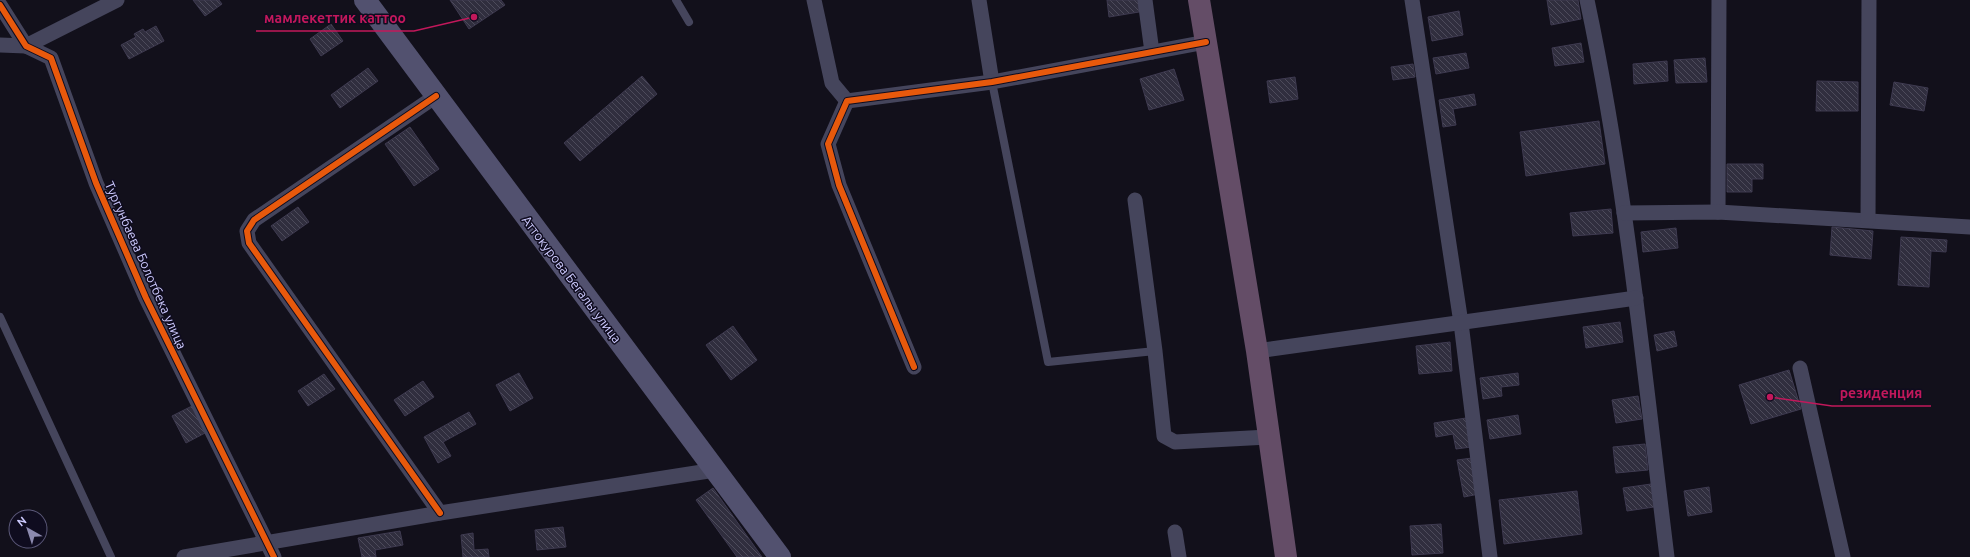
<svg xmlns="http://www.w3.org/2000/svg" width="1970" height="557" font-family="Ubuntu,sans-serif">
<defs>
<pattern id="building-back-hatch" width="6" height="6" patternUnits="userSpaceOnUse"><rect width="6" height="6" fill="#302e3e"/><path d="M-1 5l2 2M0 0l6 6M5-1l2 2" fill="none" stroke="#4d4b5b"/></pattern>
</defs>
<rect width="100%" height="100%" fill="#12101b"/>
<!-- building -->
<g fill="url(#building-back-hatch)" stroke="#3e3a50">
<polygon points="193,0 219,0 222,4 205,16"/>
<polygon points="450,0 501,0 505,5 469,29"/>
<polygon points="1107,0 1138,0 1139,12 1109,17"/>
<polygon points="1547,0 1578,0 1581,19 1551,25"/>
<polygon points="1459,11 1463,35 1432,41 1428,17"/>
<polygon points="331,24 343,41 321,56 310,39"/>
<polygon points="156,26 164,41 129,59 121,45 136,37 134,34 143,29 145,32"/>
<polygon points="1581,43 1584,62 1555,66 1552,48"/>
<polygon points="1466,53 1469,68 1436,74 1433,58"/>
<polygon points="1705,58 1707,82 1676,83 1674,60"/>
<polygon points="1667,61 1668,81 1634,84 1633,64"/>
<polygon points="1413,64 1415,77 1393,80 1391,67"/>
<polygon points="368,68 378,81 340,108 331,95"/>
<polygon points="1174,69 1184,100 1149,110 1140,79"/>
<polygon points="642,76 657,94 580,161 564,143"/>
<polygon points="1295,77 1298,99 1270,103 1267,81"/>
<polygon points="1817,81 1858,82 1858,111 1816,111"/>
<polygon points="1894,82 1928,88 1924,111 1890,105"/>
<polygon points="1474,94 1476,105 1453,109 1456,125 1443,127 1439,100"/>
<polygon points="1599,121 1605,164 1526,176 1520,132"/>
<polygon points="410,127 439,169 414,186 385,144"/>
<polygon points="1727,164 1763,164 1763,179 1752,179 1752,192 1727,192"/>
<polygon points="298,207 309,222 282,241 271,226"/>
<polygon points="1611,209 1613,233 1573,236 1570,213"/>
<polygon points="1832,227 1873,231 1871,259 1830,255"/>
<polygon points="1676,228 1678,248 1643,252 1641,232"/>
<polygon points="1901,237 1947,240 1946,252 1931,251 1929,287 1898,285"/>
<polygon points="1620,322 1623,342 1586,348 1583,327"/>
<polygon points="733,326 757,360 731,380 706,345"/>
<polygon points="1674,331 1677,346 1657,351 1654,335"/>
<polygon points="1450,342 1452,371 1419,374 1416,346"/>
<polygon points="1789,370 1801,409 1751,424 1739,385"/>
<polygon points="519,373 533,398 510,411 496,385"/>
<polygon points="1518,373 1519,385 1501,387 1502,396 1483,399 1480,378"/>
<polygon points="324,374 335,389 308,406 298,391"/>
<polygon points="423,381 434,397 405,416 394,400"/>
<polygon points="1638,396 1642,419 1616,423 1612,400"/>
<polygon points="192,406 205,433 186,443 172,416"/>
<polygon points="469,412 476,424 443,442 451,456 438,463 424,437"/>
<polygon points="1518,415 1521,434 1490,439 1487,420"/>
<polygon points="1466,418 1471,447 1456,449 1453,434 1436,437 1434,423"/>
<polygon points="1645,444 1648,470 1616,473 1613,447"/>
<polygon points="1472,458 1479,494 1464,497 1457,460"/>
<polygon points="1651,484 1654,507 1627,511 1623,488"/>
<polygon points="1709,487 1712,512 1688,516 1684,491"/>
<polygon points="713,488 762,557 737,557 696,500"/>
<polygon points="1577,491 1582,534 1504,544 1499,500"/>
<polygon points="1441,524 1443,553 1412,555 1410,526"/>
<polygon points="563,527 566,547 537,550 535,530"/>
<polygon points="400,531 403,545 375,550 376,557 362,557 358,538"/>
<polygon points="473,533 474,550 488,549 489,557 463,557 461,535"/>
</g>
<g fill="none" stroke-linecap="round" stroke-linejoin="round">
<!-- lane -->
<g stroke="#45455c" stroke-width="8">
<polyline points="676,0 689,22"/>
<polyline points="992,82 1048,362 1155,351"/>
<polyline points="0,317 111,557"/>
</g>
<!-- street -->
<g stroke="#45455c" stroke-width="15">
<polyline points="814,0 832,83 847,101"/>
<polyline points="979,0 992,82"/>
<polyline points="1145,0 1152,52"/>
<polyline points="1412,0 1461,323 1490,557"/>
<path d="M1587,0c39,184 57,371 80,557"/>
<polyline points="0,5 26,46 51,58 96,183 146,298 274,557"/>
<polyline points="0,45 26,46 117,0"/>
<polyline points="436,96 254,220 247,231 249,243 440,513"/>
<polyline points="1135,200 1155,351 1164,436 1175,442 1268,437"/>
<polyline points="1718,212 1719,0"/>
<polyline points="1624,213 1718,212 1970,227"/>
<polyline points="1868,220 1869,0"/>
<polyline points="1257,351 1636,298"/>
<polyline points="914,367 839,185 828,144 847,101 992,82 1206,42"/>
<polyline points="1800,368 1843,557"/>
<polyline points="1175,532 1179,557"/>
<polyline points="184,557 440,513 715,470"/>
</g>
<!-- secondary -->
<polyline stroke="#52516f" stroke-width="22" points="365,0 780,557"/>
<!-- highway -->
<polyline stroke="#644d67" stroke-width="22" points="1199,0 1257,351 1286,557"/>
<defs>
<g id="cycleway">
<polyline points="0,5 26,46 51,58 96,183 146,298 274,557"/>
<polyline points="436,96 254,220 247,231 249,243 440,513"/>
<polyline points="914,367 839,185 828,144 847,101 992,82 1206,42"/>
</g>
</defs>
<!-- cycleway casing -->
<use href="#cycleway" stroke="#0f0c1f" stroke-width="8"/>
<!-- cycleway -->
<use href="#cycleway" stroke="#e8590c" stroke-width="6"/>
</g>
<g text-anchor="middle" stroke-width="3" stroke-linejoin="round" paint-order="stroke">
<!-- street labels -->
<g font-size="13" fill="#cecbff" stroke="#0f0c1f">
<text transform="translate(146 265) rotate(66)" y="5">Тургунбаева Болотбека улица</text>
<text transform="translate(572 279) rotate(53)" y="5">Аттокурова Бегалы улица</text>
</g>
</g>
<!-- callouts -->
<path fill="none" stroke="#c2185b" stroke-width="1.5" d="M474 17L414 31H256M1770 397L1832 406H1931"/>
<g fill="#c2185b" stroke="#0f0c1f" stroke-width="1.5">
<circle cx="474" cy="17" r="4"/>
<circle cx="1770" cy="397" r="4"/>
</g>
<g font-size="14" text-anchor="middle" font-weight="bold" fill="#c2185b" stroke="#0f0c1f" stroke-width="3" stroke-linejoin="round" paint-order="stroke">
<text x="335" y="23">мамлекеттик каттоо</text>
<text x="1881" y="398">резиденция</text>
</g>
<!-- north arrow -->
<g transform="translate(28 529) rotate(321)"><circle r="19" fill="#0f0c1f" stroke="#5b5879"/>
<path d="M0-3L7 15L0 10L-7 15Z" fill="#8c8aaf"/>
<text y="-6" font-size="11" font-weight="bold" text-anchor="middle" fill="#cecbff">N</text>
</g>
</svg>
